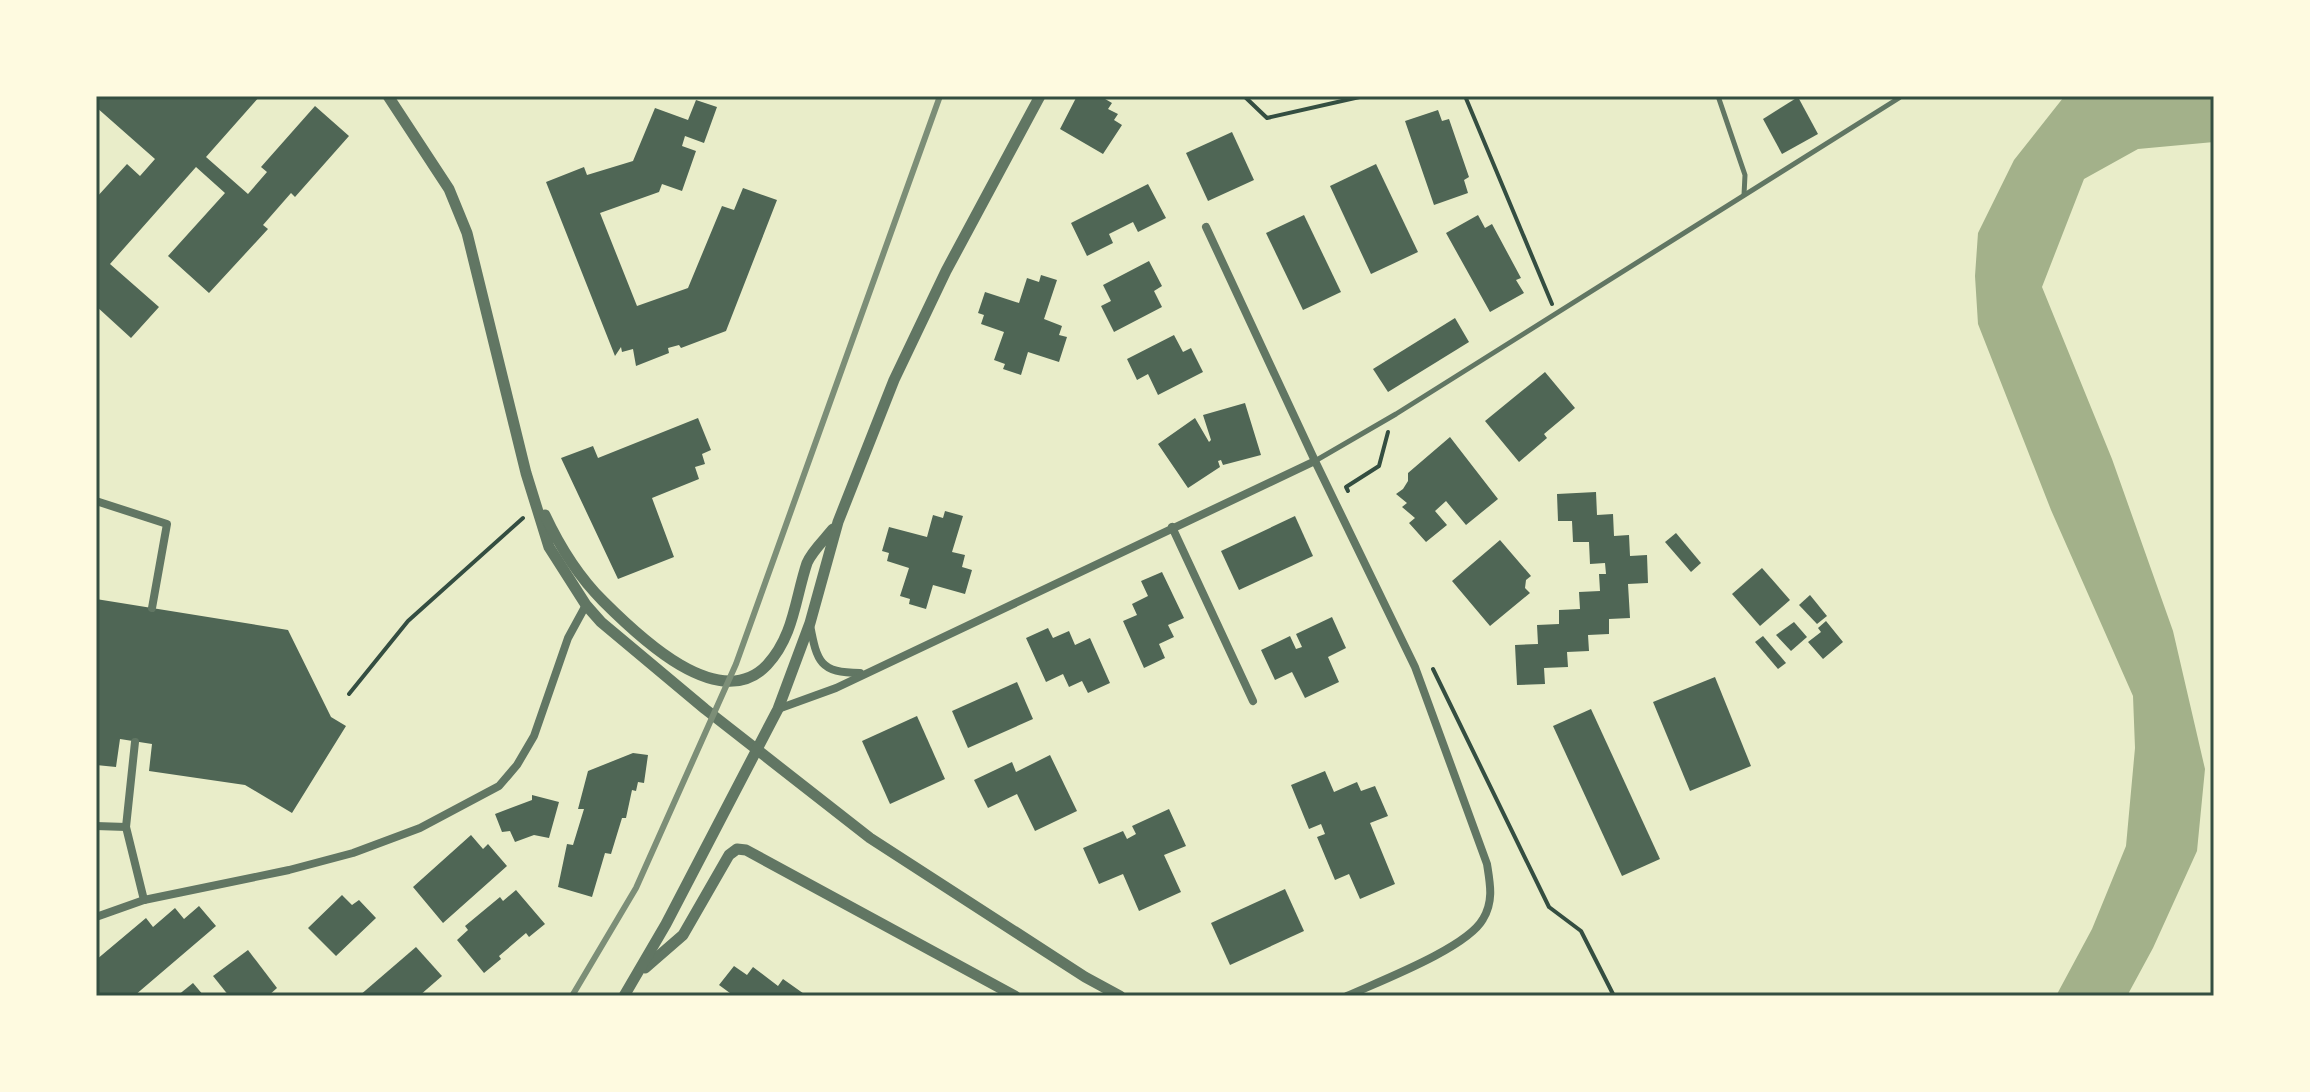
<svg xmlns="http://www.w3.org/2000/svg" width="2310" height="1092" font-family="'IBM Plex Sans',sans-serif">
<rect width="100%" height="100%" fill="#e9edc9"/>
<!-- water -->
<polygon fill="#a3b18a" points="2068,96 2214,96 2214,142 2138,149 2084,179 2042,287 2112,459 2173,631 2205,769 2197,851 2153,948 2127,996 2056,996 2092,929 2126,846 2135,748 2133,696 2051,510 1978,324 1975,276 1978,233 2014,160 2063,98"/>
<!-- building -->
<g fill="#4f6655">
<polygon points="96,96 260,96 206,157 248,194 267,172 261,167 315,106 349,136 295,197 291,193 263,225 268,229 209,293 168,256 225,193 196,167 110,264 159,307 131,338 96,306 96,198 127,164 140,176 155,159 96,107"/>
<polygon points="1077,96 1100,96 1112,103 1108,109 1118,114 1114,120 1122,125 1103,154 1060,129"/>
<polygon points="1798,97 1818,134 1782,154 1763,119"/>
<polygon points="696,100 717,107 704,143 685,136 682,146 696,151 682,191 662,184 659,192 600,213 637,306 688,288 722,206 734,210 743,188 777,200 726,331 681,348 679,345 668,348 669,353 636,366 633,349 622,352 621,347 615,356 546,182 584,167 587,175 633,161 655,108 688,120"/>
<polygon points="1438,110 1442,121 1449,119 1469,177 1464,180 1468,193 1434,205 1405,121"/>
<polygon points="1232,132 1254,180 1208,201 1186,153"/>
<polygon points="1376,164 1418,252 1371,274 1330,186"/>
<polygon points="1148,184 1166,218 1138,232 1133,222 1109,234 1113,243 1087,256 1071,223"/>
<polygon points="1304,215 1341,292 1303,310 1266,233"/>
<polygon points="1478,215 1485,228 1492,224 1521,278 1516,280 1524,293 1490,312 1446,233"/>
<polygon points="1149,261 1162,286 1154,291 1162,307 1114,332 1101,306 1111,301 1103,285"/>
<polygon points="1041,275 1057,280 1044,319 1062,326 1059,335 1067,337 1059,362 1028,352 1021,375 1003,369 1005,364 994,360 1004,332 981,324 984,315 978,313 985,292 1019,303 1027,278 1039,282"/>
<polygon points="1455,318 1469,342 1388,392 1373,369"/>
<polygon points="1174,335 1183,352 1191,348 1203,372 1158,395 1148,374 1137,380 1127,359"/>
<polygon points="1545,372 1575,408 1544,434 1547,438 1519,462 1485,421"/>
<polygon points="1245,403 1261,455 1223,465 1221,460 1218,461 1220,467 1188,488 1158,444 1195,418 1209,442 1211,440 1203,415"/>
<polygon points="698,418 711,450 702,454 705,464 695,467 699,479 652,498 674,557 618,579 561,458 593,446 598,458"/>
<polygon points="1450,437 1498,499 1466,525 1446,501 1435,511 1447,525 1426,542 1409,523 1415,518 1402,507 1407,503 1396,494 1403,489 1408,481 1408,473"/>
<polygon points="1596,492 1597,515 1613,514 1614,536 1629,535 1630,556 1647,555 1648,583 1628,584 1630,618 1609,619 1609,634 1588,635 1589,651 1567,652 1568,667 1544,668 1545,684 1517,685 1515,645 1538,644 1537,625 1559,624 1559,610 1580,609 1579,592 1600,591 1599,574 1606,574 1605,563 1590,564 1589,542 1573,542 1572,521 1558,521 1557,494"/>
<polygon points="945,511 963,516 952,552 965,555 962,567 972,570 965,594 933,585 926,609 909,604 910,599 900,596 909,568 887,561 889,553 882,551 889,527 927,537 933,515 943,518"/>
<polygon points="1295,516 1313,556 1239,590 1221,551"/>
<polygon points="1676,533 1701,563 1691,572 1665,542"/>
<polygon points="1500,540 1531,576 1526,580 1525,588 1530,593 1490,626 1452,581"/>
<polygon points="1762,568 1790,600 1760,626 1732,594"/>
<polygon points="1162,572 1184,618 1168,625 1174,637 1159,644 1165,658 1144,668 1123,621 1137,615 1132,604 1148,596 1141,581"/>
<polygon points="1810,595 1827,616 1817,624 1799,605"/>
<polygon points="96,599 288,630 331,717 346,726 292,813 245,785 149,771 152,744 120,739 116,767 96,765"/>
<polygon points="1332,617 1346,648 1328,657 1339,682 1305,698 1292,672 1275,680 1261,650 1290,636 1296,649 1302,647 1296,634"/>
<polygon points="1826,621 1843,642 1823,659 1808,642 1821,632 1818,628"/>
<polygon points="1794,622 1807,637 1791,651 1776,635"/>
<polygon points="1048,628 1053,638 1069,631 1075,645 1090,638 1110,683 1088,693 1082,681 1069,687 1063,674 1046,682 1026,638"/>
<polygon points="1763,636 1786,663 1778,669 1755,642"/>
<polygon points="1715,677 1751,766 1690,791 1653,702"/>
<polygon points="1017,682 1033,719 968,748 952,711"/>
<polygon points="1591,709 1660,859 1622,876 1553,726"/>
<polygon points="917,716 945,779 890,804 862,741"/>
<polygon points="633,753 648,755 644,783 638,782 636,791 632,790 626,818 622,818 611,854 605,853 592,897 558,887 567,844 573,845 584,809 578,809 588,771"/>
<polygon points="1050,755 1077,811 1035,831 1017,794 988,808 974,780 1012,762 1016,772"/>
<polygon points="1325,771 1334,792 1357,782 1361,791 1375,786 1388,816 1370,823 1395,884 1360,899 1349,874 1335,880 1317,837 1325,834 1321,824 1309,829 1291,785"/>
<polygon points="532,795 559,802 549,838 534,835 515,842 510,831 502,832 495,814 532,800"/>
<polygon points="1169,809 1186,846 1164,855 1181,892 1139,911 1123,874 1099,884 1083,848 1123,831 1127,839 1136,834 1132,826"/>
<polygon points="471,835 483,849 488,844 507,866 443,923 413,887"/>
<polygon points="1285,889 1304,931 1230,965 1211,923"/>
<polygon points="516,890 545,924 529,937 526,933 499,956 501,959 484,973 457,940 468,930 465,926 500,897 503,901"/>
<polygon points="342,895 352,905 359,900 376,918 336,956 308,928"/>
<polygon points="199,906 216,926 134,996 96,996 96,960 146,918 153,927 175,908 184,919"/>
<polygon points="416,947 442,976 419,996 359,996"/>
<polygon points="248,950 277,988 268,996 229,996 213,976"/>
<polygon points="734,966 747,975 753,967 778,986 783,979 807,996 734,996 719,985"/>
<polygon points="193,983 204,996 177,996"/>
</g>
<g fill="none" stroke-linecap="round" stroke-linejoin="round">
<!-- path -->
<g stroke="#344e41" stroke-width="4">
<polyline points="1244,96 1267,118 1364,96"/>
<polyline points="1465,96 1552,304"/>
<polyline points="1348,491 1346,487 1379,466 1388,432"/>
<polyline points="1433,669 1549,907 1581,931 1614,996"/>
<polyline points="349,694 408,621 523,518"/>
</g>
<!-- service -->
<g stroke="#617663" stroke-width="5">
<polyline points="1718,96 1745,175 1744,195"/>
<polyline points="1315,461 1396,414 1899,98"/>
</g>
<!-- minor -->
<g stroke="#617663" stroke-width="8">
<path d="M1206,227l109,234 100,206 72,197c3,19 7,37 -4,55 -16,29 -103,62 -136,77"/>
<polyline points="96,501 167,524 152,608"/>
<polyline points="1172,527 1253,701"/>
<path d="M810,625c7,37 10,48 50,48"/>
<polyline points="778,709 836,688 1315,461"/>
<polyline points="135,742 126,827 144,900"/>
<polyline points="96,826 126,827"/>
<polyline points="96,917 144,900 289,870 353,853 420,828 499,786 517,765 534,736 568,638 586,605"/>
</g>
<!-- tertiary -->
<g stroke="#617663" stroke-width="11">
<polyline points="388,96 449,189 467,233 526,473 549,547 586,605 601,622 705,709 870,838 1085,977 1120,996"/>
<path d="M545,515c14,30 34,62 58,86 35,35 116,114 164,64 27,-29 28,-66 40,-102 5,-12 18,-24 26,-34"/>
<polyline points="645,968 683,935 729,855 737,849 746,850 1015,996"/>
<polyline points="624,996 666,924 778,709 810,623 838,522 894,380 946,271 1040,96"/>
</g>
<!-- rail -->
<polyline stroke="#7c8e77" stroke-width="6" points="572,996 636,888 736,664 940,96"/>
</g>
<!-- border -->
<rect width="2310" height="1092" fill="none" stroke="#fefae0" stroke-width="196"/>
<rect x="98" y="98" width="2114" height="896" fill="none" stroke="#344e41" stroke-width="3"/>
</svg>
